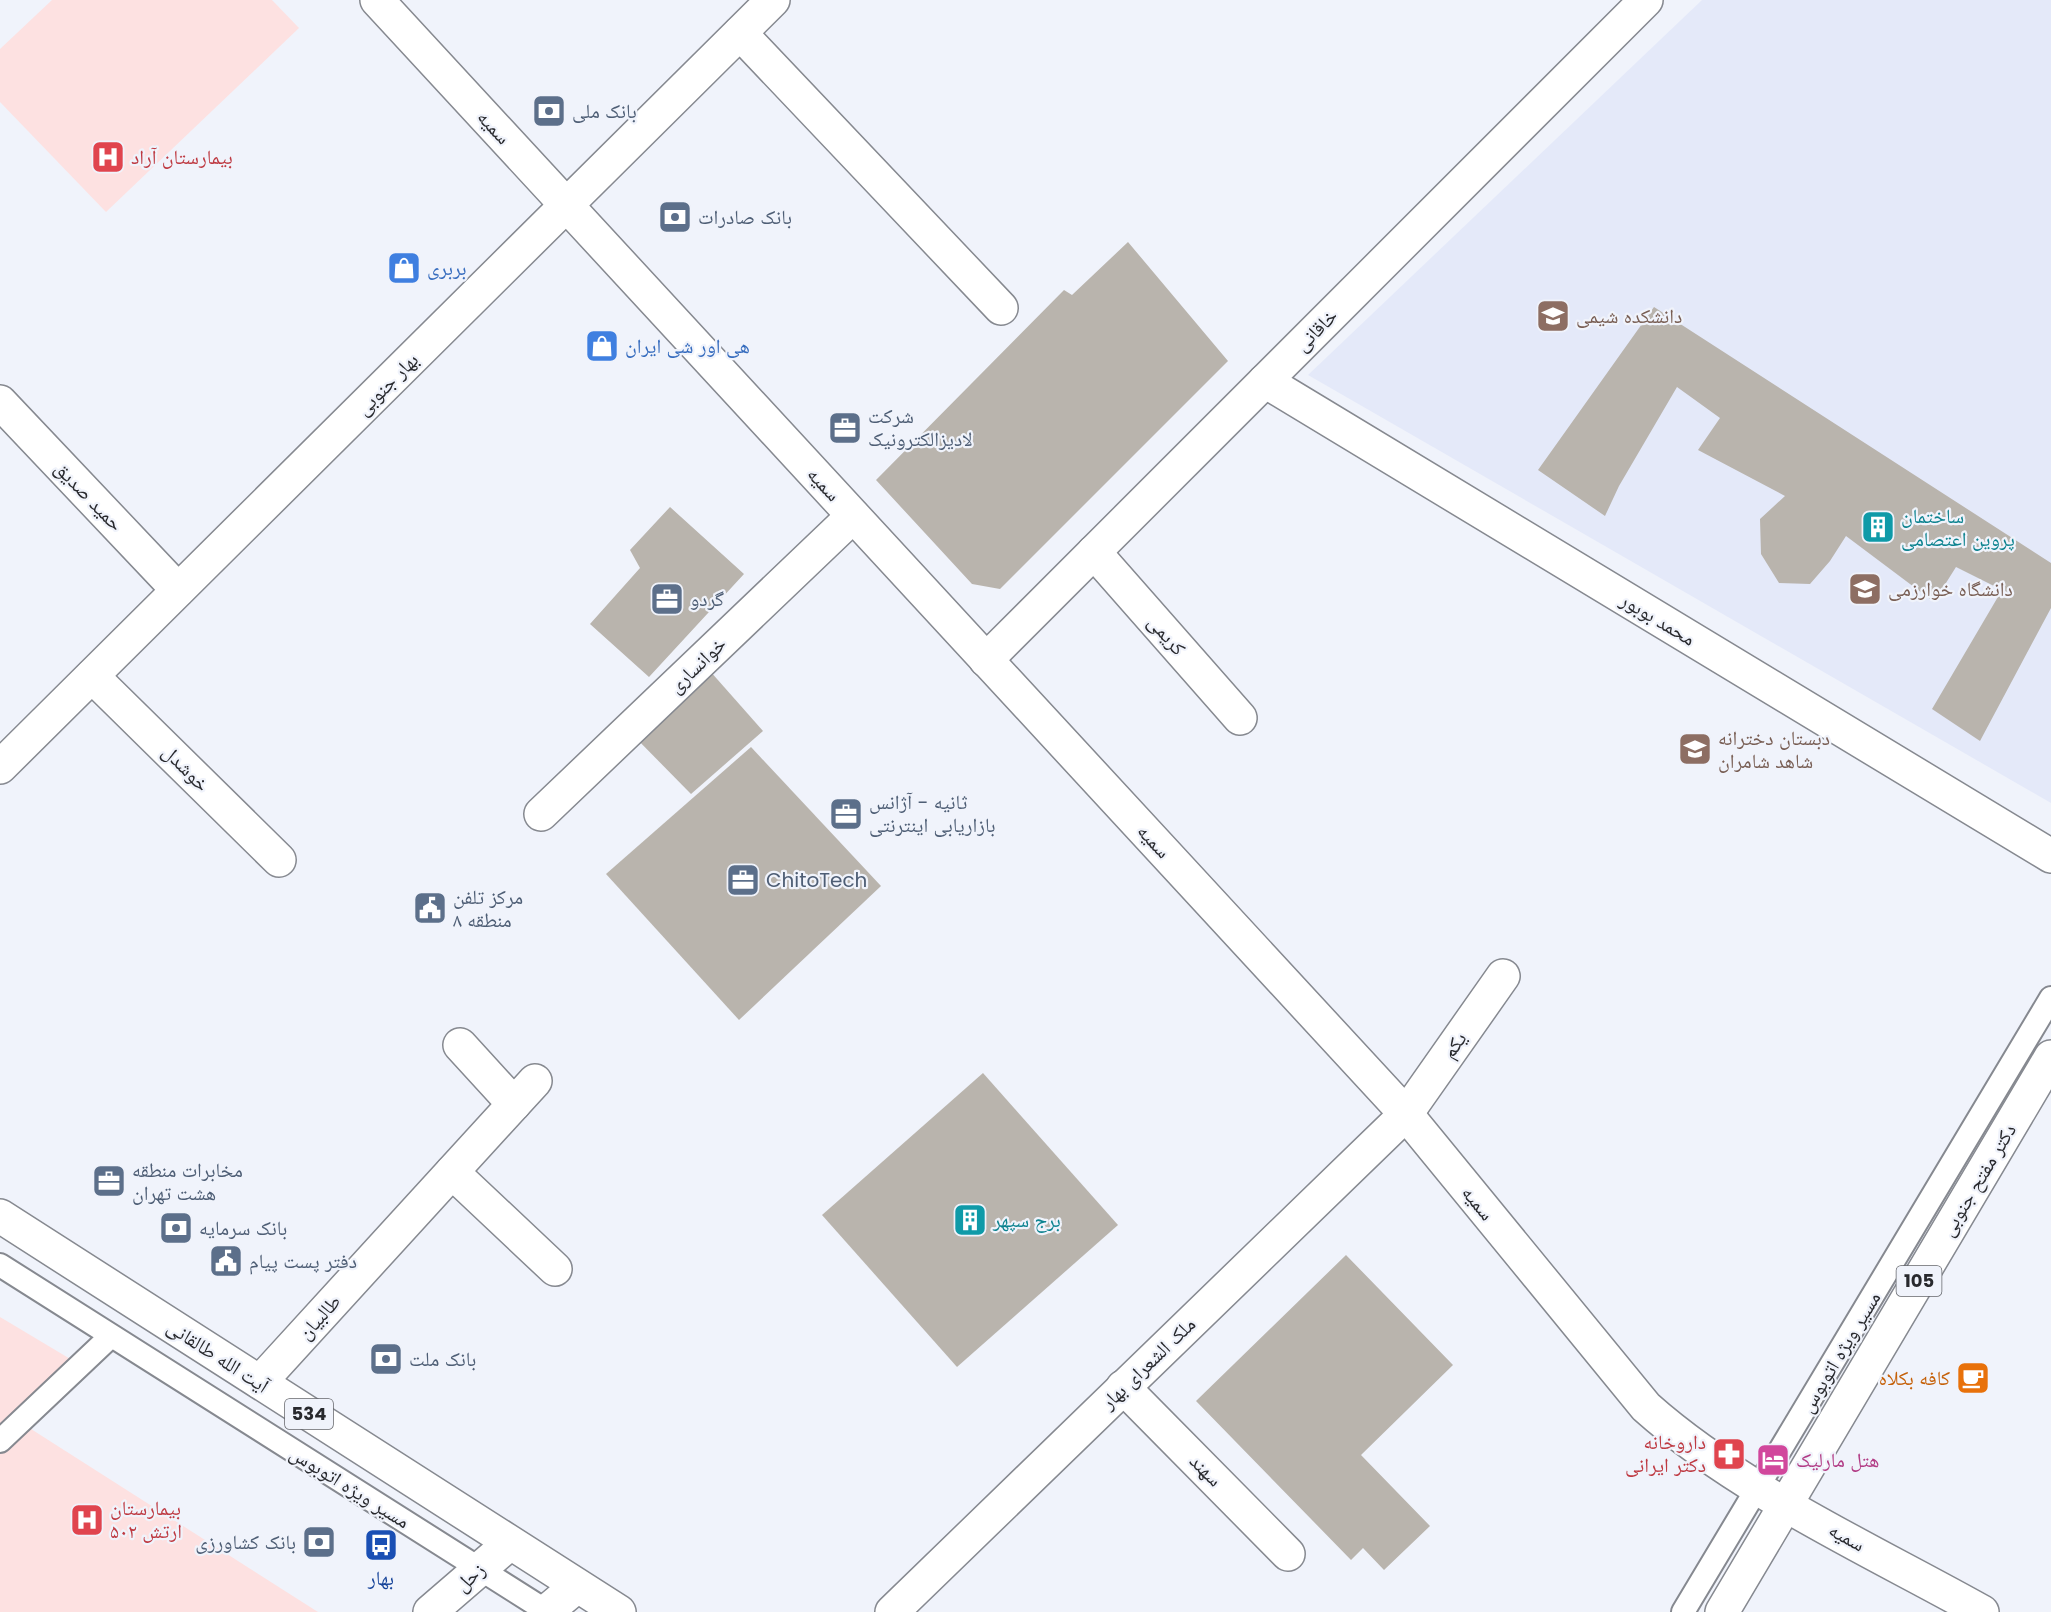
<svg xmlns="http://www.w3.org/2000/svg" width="2051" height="1612" font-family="Poppins,'Noto Naskh Arabic',sans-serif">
<rect width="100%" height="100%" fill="#f0f3fb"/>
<!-- built -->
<polygon fill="#e4e9f9" points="1702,0 2051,0 2051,803 1308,375"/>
<!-- medical -->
<g fill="#fde1e1">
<polygon points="52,0 272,0 299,28 106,212 0,102 0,49"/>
<polygon points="0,1317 72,1360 31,1429 318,1612 0,1612"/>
</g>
<!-- building -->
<g fill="#b9b4ad">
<polygon points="1128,242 1228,361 1000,589 972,584 876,480 1064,290 1072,295"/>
<polygon points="1654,307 2051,563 2051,608 1980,741 1932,709 2002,590 1956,567 1934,602 1846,536 1830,561 1810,584 1779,583 1761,554 1760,519 1785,496 1698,450 1720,418 1677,387 1619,486 1605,516 1538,470"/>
<polygon points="670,507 744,574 649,677 590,624 640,568 630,550"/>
<polygon points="702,662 763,731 691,794 629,731"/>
<polygon points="751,747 881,886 739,1020 606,874"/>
<polygon points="983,1073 1118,1225 957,1367 822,1215"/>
<polygon points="1346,1255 1453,1365 1361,1455 1430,1526 1384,1570 1363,1548 1351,1560 1196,1401"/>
</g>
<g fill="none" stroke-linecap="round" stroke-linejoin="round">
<defs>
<g id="lane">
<polyline points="0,1265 548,1612"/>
<polyline points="0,1441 111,1336"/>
<polyline points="1683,1612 2051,998"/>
</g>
<g id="street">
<polyline points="740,33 1001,308"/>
<polyline points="1265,381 2051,856"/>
<polyline points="0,402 178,590"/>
<polyline points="1094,552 1240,718"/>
<polyline points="986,660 1646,0"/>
<polyline points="92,676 279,860"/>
<polyline points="541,814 853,516"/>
<polyline points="460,1045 514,1104"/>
<polyline points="452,1172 555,1269"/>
<polyline points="260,1382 535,1081"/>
<polyline points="1123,1387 1288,1554"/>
<polyline points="430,1612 510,1543"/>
<polyline points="546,1612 577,1586"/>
<polyline points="892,1612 1406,1114 1503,976"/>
</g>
<g id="secondary">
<path d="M377,0l1029,1114 240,293c93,83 227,144 336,205"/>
<polyline points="0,767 773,0"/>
</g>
<g id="primary">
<polyline points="0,1216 619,1612"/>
<polyline points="1722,1612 2051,1057"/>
</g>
</defs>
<!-- lane casing -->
<use href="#lane" stroke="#868990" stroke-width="26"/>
<!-- street casing -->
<use href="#street" stroke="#868990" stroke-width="36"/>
<!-- secondary casing -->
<use href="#secondary" stroke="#868990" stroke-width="36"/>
<!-- primary casing -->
<use href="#primary" stroke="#868990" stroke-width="36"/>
<!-- lane -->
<use href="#lane" stroke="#fff" stroke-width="22"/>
<!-- street -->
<use href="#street" stroke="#fff" stroke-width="33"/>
<!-- secondary -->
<use href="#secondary" stroke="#fff" stroke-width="33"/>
<!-- primary -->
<use href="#primary" stroke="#fff" stroke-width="33"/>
</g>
<!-- icons -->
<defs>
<symbol id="bank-square" viewBox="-11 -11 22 22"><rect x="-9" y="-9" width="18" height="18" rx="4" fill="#5c6f8a" stroke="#f0f3fb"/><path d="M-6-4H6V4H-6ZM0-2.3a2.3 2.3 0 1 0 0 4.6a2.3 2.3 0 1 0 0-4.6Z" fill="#fff"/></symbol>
<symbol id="hospital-square" viewBox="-11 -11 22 22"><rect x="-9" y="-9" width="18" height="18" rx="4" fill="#e0444e" stroke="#f0f3fb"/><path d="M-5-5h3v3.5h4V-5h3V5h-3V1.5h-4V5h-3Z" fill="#fff"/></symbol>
<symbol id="shop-square" viewBox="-11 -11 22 22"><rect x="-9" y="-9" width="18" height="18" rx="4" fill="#3f7fe0" stroke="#f0f3fb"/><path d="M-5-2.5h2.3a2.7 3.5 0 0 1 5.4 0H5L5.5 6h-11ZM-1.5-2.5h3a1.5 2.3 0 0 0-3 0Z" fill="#fff"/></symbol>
<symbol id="university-square" viewBox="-11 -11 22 22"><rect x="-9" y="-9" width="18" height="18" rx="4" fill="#8d6e63" stroke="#f0f3fb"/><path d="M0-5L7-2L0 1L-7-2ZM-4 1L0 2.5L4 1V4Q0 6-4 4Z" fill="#fff"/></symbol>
<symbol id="office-square" viewBox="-11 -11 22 22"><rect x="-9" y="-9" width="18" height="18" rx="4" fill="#5c6f8a" stroke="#f0f3fb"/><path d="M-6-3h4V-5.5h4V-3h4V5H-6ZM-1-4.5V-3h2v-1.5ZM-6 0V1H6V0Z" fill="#fff"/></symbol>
<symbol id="building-square" viewBox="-11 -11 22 22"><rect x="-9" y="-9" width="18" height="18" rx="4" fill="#0f9aa8" stroke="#f0f3fb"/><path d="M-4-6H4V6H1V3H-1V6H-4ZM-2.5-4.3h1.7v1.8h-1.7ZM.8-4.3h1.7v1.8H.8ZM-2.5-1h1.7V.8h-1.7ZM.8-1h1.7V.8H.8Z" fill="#fff"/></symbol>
<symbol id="school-square" viewBox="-11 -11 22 22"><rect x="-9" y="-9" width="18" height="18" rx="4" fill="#8d6e63" stroke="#f0f3fb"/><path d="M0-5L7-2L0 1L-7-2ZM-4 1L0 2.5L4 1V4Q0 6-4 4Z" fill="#fff"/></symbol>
<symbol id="civic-square" viewBox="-11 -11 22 22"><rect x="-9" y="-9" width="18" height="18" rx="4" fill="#5c6f8a" stroke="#f0f3fb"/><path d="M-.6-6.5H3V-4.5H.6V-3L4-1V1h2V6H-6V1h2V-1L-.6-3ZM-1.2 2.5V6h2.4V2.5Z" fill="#fff"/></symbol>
<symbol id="cafe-square" viewBox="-11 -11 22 22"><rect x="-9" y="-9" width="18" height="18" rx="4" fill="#e8710a" stroke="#f0f3fb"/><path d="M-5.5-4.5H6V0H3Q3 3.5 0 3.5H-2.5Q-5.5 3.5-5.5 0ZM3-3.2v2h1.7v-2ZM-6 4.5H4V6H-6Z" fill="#fff"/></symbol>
<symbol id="pharmacy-square" viewBox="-11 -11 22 22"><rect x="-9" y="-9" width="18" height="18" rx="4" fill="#e0444e" stroke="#f0f3fb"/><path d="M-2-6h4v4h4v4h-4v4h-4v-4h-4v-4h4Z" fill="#fff"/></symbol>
<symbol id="hotel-square" viewBox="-11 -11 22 22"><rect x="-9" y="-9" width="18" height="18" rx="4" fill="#d1479c" stroke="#f0f3fb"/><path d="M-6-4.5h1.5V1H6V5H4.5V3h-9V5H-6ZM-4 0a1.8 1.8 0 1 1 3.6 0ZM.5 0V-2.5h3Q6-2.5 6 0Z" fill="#fff"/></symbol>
<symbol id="bus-square" viewBox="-11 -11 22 22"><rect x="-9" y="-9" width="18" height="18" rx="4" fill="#1a4fb4" stroke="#f0f3fb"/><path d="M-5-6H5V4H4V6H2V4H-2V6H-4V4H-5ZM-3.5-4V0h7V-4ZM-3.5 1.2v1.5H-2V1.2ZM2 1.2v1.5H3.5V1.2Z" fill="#fff"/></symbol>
</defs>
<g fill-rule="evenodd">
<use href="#bank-square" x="530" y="92" width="38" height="38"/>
<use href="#hospital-square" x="89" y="138" width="38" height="38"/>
<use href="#bank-square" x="656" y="198" width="38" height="38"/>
<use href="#shop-square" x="385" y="249" width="38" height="38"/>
<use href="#university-square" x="1534" y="297" width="38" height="38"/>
<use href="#shop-square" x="583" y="327" width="38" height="38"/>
<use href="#office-square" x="826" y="409" width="38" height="38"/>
<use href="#building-square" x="1859" y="508" width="38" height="38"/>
<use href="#university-square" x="1846" y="570" width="38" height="38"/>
<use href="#office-square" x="648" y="580" width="38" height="38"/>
<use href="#school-square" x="1676" y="730" width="38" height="38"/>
<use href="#office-square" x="827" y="795" width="38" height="38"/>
<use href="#office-square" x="724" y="861" width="38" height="38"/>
<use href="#civic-square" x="411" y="889" width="38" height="38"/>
<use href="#office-square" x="90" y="1162" width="38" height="38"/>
<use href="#building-square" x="951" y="1201" width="38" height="38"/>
<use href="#bank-square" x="157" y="1209" width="38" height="38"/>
<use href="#civic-square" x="207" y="1242" width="38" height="38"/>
<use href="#bank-square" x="367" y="1340" width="38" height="38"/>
<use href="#cafe-square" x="1954" y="1359" width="38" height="38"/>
<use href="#pharmacy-square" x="1710" y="1435" width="38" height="38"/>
<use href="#hotel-square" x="1754" y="1441" width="38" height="38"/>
<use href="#hospital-square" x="68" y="1501" width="38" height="38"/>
<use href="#bank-square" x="300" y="1523" width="38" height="38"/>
<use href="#bus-square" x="362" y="1526" width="38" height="38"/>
</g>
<g text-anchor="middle" stroke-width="4.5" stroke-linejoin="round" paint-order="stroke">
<!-- shield labels -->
<g fill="#f0f3fb" stroke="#64666b" stroke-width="1.5">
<rect x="1896.5" y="1266" width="45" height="30" rx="4.5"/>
<rect x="285" y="1399" width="48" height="30" rx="4.5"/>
</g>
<g font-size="18" font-weight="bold" fill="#28292d">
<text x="1919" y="1287">105</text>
<text x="309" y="1420">534</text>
</g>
<!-- service labels -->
<g font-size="20" fill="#4e5e75" stroke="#f0f3fb" text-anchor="start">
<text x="572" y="118">بانک ملی</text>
<text x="698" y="224">بانک صادرات</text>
<text x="868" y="423">شرکت<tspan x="868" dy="23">لادیزالکترونیک</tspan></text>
<text x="690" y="606">گردو</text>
<text x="869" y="809">ثانیه - آژانس<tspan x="869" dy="23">بازاریابی اینترنتی</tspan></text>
<text x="766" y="887">ChitoTech</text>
<text x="453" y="904">مرکز تلفن<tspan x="453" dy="23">منطقه ۸</tspan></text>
<text x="132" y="1177">مخابرات منطقه<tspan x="132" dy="23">هشت تهران</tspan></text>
<text x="199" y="1235">بانک سرمایه</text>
<text x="249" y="1268">دفتر پست پیام</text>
<text x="409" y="1366">بانک ملت</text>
<text x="296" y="1549" text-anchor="end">بانک کشاورزی</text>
</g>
<!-- street labels -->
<g font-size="20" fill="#28292d" stroke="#f0f3fb">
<text transform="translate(494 127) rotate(47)" y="7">سمیه</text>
<text transform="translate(1316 330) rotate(-45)" y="7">خاقانی</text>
<text transform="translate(387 384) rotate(-45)" y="7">بهار جنوبی</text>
<text transform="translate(824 484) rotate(47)" y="7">سمیه</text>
<text transform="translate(89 496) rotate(46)" y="7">حمید صدیق</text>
<text transform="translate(1658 619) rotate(31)" y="7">محمد بوبور</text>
<text transform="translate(1167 635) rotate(49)" y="7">کریمی</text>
<text transform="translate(697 665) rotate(-44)" y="7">خوانساری</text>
<text transform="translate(186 768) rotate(45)" y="7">خوشدل</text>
<text transform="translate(1154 841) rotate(47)" y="7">سمیه</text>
<text transform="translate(1454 1045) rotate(-55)" y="7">یکم</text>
<text transform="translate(1978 1180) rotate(-59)" y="7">دکتر مفتح جنوبی</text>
<text transform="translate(1478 1203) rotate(51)" y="7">سمیه</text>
<text transform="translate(319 1317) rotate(-48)" y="7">طالبیان</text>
<text transform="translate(1840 1352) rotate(-59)" y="7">مسیر ویژه اتوبوس</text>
<text transform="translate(218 1356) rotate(33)" y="7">آیت الله طالقانی</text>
<text transform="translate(1148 1363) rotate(-44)" y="7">ملک الشعرای بهار</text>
<text transform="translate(1206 1470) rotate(45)" y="7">سهند</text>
<text transform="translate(350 1487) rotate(32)" y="7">مسیر ویژه اتوبوس</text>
<text transform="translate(1847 1537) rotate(29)" y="7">سمیه</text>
<text transform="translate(470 1577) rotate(-41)" y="7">زحل</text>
</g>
<!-- health labels -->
<g font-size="20" fill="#be3a42" stroke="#f0f3fb" text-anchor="start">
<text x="131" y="164">بیمارستان آراد</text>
<text x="1706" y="1449" text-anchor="end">داروخانه<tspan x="1706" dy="23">دکتر ایرانی</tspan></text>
<text x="110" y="1515">بیمارستان<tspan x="110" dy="23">۵۰۲ ارتش</tspan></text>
</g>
<!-- shop labels -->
<g font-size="20" fill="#366cbe" stroke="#f0f3fb" text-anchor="start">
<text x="427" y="275">بربری</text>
<text x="625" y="353">هی اور شی ایران</text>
</g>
<!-- education labels -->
<g font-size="20" fill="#785e54" stroke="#f0f3fb" text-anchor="start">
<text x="1576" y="323">دانشکده شیمی</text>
<text x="1888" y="596">دانشگاه خوارزمی</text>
<text x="1718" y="745">دبستان دخترانه<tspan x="1718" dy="23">شاهد شامران</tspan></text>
</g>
<!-- culture labels -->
<g font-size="20" fill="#0d838f" stroke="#f0f3fb" text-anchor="start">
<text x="1901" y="523">ساختمان<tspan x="1901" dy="23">پروین اعتصامی</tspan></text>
<text x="993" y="1227">برج سپهر</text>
</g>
<!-- food labels -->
<g font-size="20" fill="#c56008" stroke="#f0f3fb" text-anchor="end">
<text x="1950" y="1385">کافه بکلاه</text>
</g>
<!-- hotel labels -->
<g font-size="20" fill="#b23c85" stroke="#f0f3fb" text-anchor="start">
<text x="1796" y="1467">هتل مارلیک</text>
</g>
<!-- transit labels -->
<g font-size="20" fill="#164399" stroke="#f0f3fb">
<text x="381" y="1585">بهار</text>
</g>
</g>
</svg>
